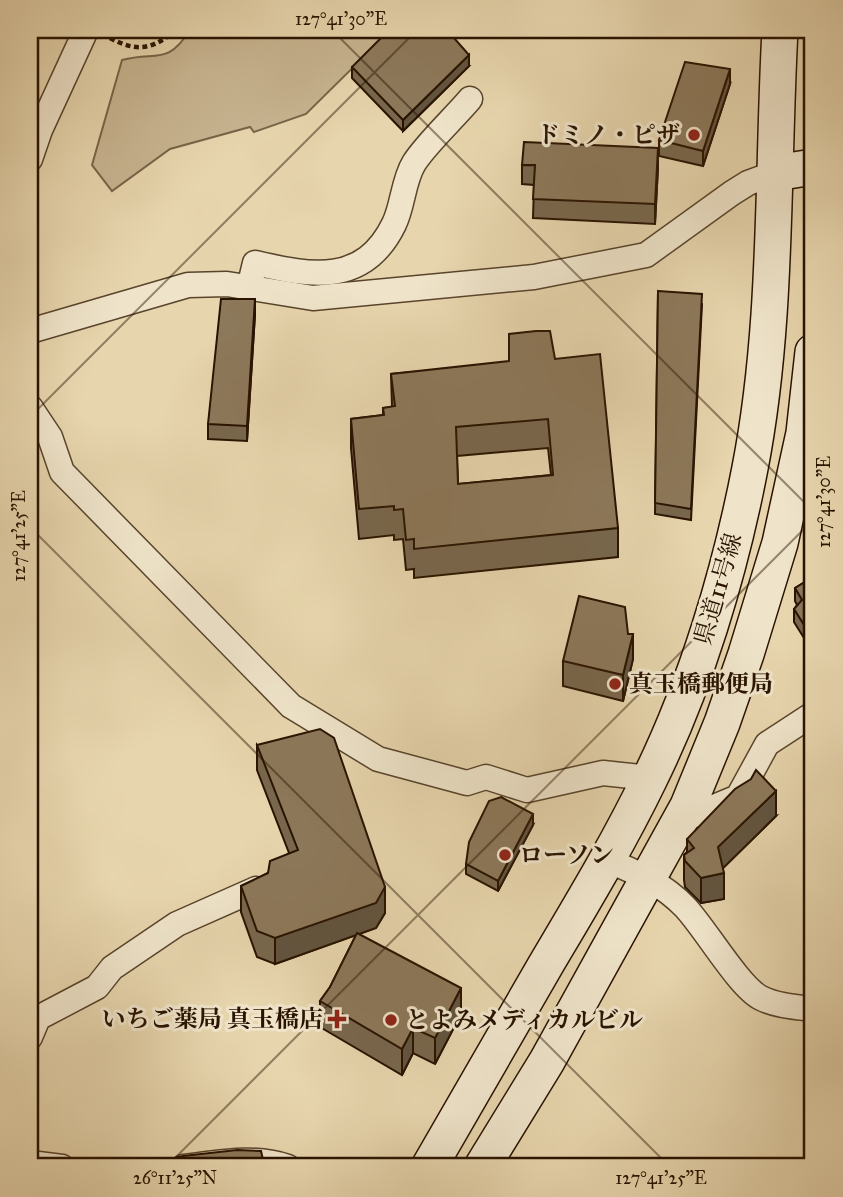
<svg xmlns="http://www.w3.org/2000/svg" width="843" height="1197" font-family="'IM FELL Great Primer','Noto Serif JP',serif">
<rect width="100%" height="100%" fill="#e7d5ad"/>
<filter id="stains"><feTurbulence type="fractalNoise" baseFrequency=".00286" numOctaves="4"/><feColorMatrix values="0 0 0 0 .2 0 0 0 0 .09 0 0 0 0 .02 0 0 0 .5 -.17"/></filter>
<radialGradient id="worn" r=".72"><stop offset=".6" stop-color="#630" stop-opacity="0"/><stop offset="1" stop-color="#630" stop-opacity=".3"/></radialGradient>
<!-- green -->
<path fill="#c7b490" stroke="#786448" stroke-width="2" d="M190,30h201l-85,84 -52,18 -4,-5 -80,22 -58,42 -20,-26 30,-105c35,-9 45,6 68,-30z"/>
<g fill="none" stroke-linecap="round" stroke-linejoin="round">
<defs>
<g id="street">
<polyline points="30,159 40,130 86,30"/>
<path d="M249,288l6,-25c56,13 109,23 139,-39 9,-18 9,-43 20,-61 12,-19 40,-45 56,-64"/>
<polyline points="30,331 188,285 227,284 313,298 534,277 646,255 732,193 748,183 775,173"/>
<polyline points="30,407 50,437 62,472 291,706 378,759 467,783 486,777 527,790 603,773 650,778"/>
<polyline points="680,821 738,797 767,744 813,714"/>
<path d="M607,860c29,12 56,24 78,47 20,21 54,80 76,91 16,8 35,9 52,11"/>
<polyline points="30,1037 38,1018 97,987 112,968 177,924 256,889"/>
<polyline points="30,1163 62,1167"/>
<path d="M184,1167c34,-4 70,-12 104,0"/>
</g>
<g id="secondary">
<polyline points="775,173 813,167"/>
<path d="M429,1167c38,-67 77,-134 116,-201 36,-61 73,-122 104,-186 47,-95 81,-208 101,-312 28,-144 22,-293 30,-438"/>
<polyline points="482,1167 547,1061 688,806 722,723 746,654 780,543 804,433 813,352"/>
</g>
</defs>
<!-- street casing -->
<use href="#street" stroke="#58442b" stroke-width="27"/>
<!-- secondary casing -->
<use href="#secondary" stroke="#291300" stroke-width="38"/>
<!-- path -->
<path stroke="#291300" stroke-width="4.5" stroke-dasharray="5 3.5" stroke-linecap="butt" d="M110,38c28,15 43,11 66,-8"/>
<!-- street -->
<use href="#street" stroke="#efe4ca" stroke-width="24"/>
<!-- secondary -->
<use href="#secondary" stroke="#efe4ca" stroke-width="35"/>
</g>
<!-- wall -->
<g fill="#78674d" stroke="#291300" stroke-width="2" fill-rule="evenodd">
<polygon points="469,66 403,131 352,78 352,67"/>
<polygon points="730,84 703,166 659,156 659,140"/>
<polygon points="522,165 658,167 655,224 533,218 534,185 522,184"/>
<polygon points="658,291 702,304 691,520 655,514"/>
<polygon points="255,314 247,441 208,439 208,424"/>
<path d="M555,359l63,169v29l-204,21v-9l-8,1 -3,-31 -9,1v-5l-35,4 -8,-91v-29l32,-4v-7l9,-1 -1,-33zM548,448l3,27 -93,9 -1,-28z"/>
<polygon points="813,577 813,661 809,655 809,646 794,622 794,609 797,605 795,601 795,588"/>
<polygon points="628,634 633,659 623,701 563,686 563,661"/>
<polygon points="257,745 385,913 376,928 359,934 461,1014 435,1064 413,1053 402,1075 320,1027 320,1001 330,987 356,935 275,964 257,957 241,912 241,886 268,873 289,853 257,770"/>
<polygon points="776,816 723,868 724,899 701,903 685,887 684,880 684,855 687,852 687,839"/>
<polygon points="533,825 498,891 466,874 466,864"/>
</g>
<!-- shaded-wall -->
<g fill="#62543f" stroke="#291300" stroke-width="2">
<polygon points="469,55 469,66 403,131 403,120"/>
<polygon points="730,69 730,84 703,166 703,151"/>
<polygon points="658,148 658,167 655,224 655,204"/>
<polygon points="255,299 255,314 247,441 247,426"/>
<polygon points="633,634 633,659 623,701 623,675"/>
<polygon points="776,791 776,816 718,873 718,847"/>
<polygon points="533,814 533,825 498,891 498,881"/>
<polygon points="724,873 724,899 701,903 701,878"/>
<polygon points="385,887 385,913 376,928 275,964 275,938"/>
<polygon points="461,988 461,1014 435,1064 435,1038"/>
<polygon points="413,1028 413,1053 402,1075 402,1049"/>
</g>
<!-- building -->
<g fill="#8c785a" stroke="#291300" stroke-width="2" fill-rule="evenodd">
<polygon points="389,30 447,30 469,55 403,120 352,67"/>
<polygon points="685,62 730,69 703,151 659,140"/>
<polygon points="524,142 658,148 655,204 533,199 535,165 522,165"/>
<polygon points="658,291 702,294 691,509 655,503"/>
<polygon points="221,299 255,299 247,426 208,424"/>
<path d="M536,331h14l5,28 45,-5 18,174 -204,21v-10l-8,1 -3,-31 -9,1v-4l-35,3 -8,-90 33,-4 -1,-7 12,-2 -4,-32 118,-13v-27zM548,419l5,56 -95,9 -2,-57z"/>
<polygon points="813,577 813,639 794,609 802,600 795,588"/>
<polygon points="579,596 625,607 628,634 633,634 623,675 563,661"/>
<polygon points="813,639 813,648 809,642"/>
<polygon points="320,729 334,738 385,887 376,903 275,938 257,931 241,886 268,873 270,861 298,850 257,745"/>
<polygon points="756,770 776,791 718,847 724,873 701,878 685,861 684,855 694,848 687,839 735,789 751,779"/>
<polygon points="501,797 533,814 498,881 466,864 469,842 489,801"/>
<polygon points="357,933 461,988 435,1038 413,1028 402,1049 320,1001 330,987"/>
<polygon points="237,1150 261,1151 264,1164 251,1167 135,1167 183,1156"/>
</g>
<!-- ticks -->
<path fill="none" stroke="#291300" stroke-width="2" stroke-opacity="0.45" d="M332,30l481,481M30,417l387,-387M30,527l640,640M166,1167l647,-647"/>
<!-- markers -->
<g fill="#8f2418" stroke="#efe4ca" stroke-width="2.5">
<circle cx="694" cy="135" r="7"/>
<circle cx="615" cy="684" r="7"/>
<circle cx="505" cy="855" r="7"/>
<path d="M333.5 1008.5h7v7h7v7h-7v7h-7v-7h-7v-7h7z"/>
<circle cx="391" cy="1020" r="7"/>
</g>
<g text-anchor="middle" stroke-width="6" stroke-linejoin="round" paint-order="stroke">
<!-- poi labels -->
<g font-size="24" font-weight="bold" fill="#291300" stroke="#efe4ca" text-anchor="start">
<text x="680" y="143" text-anchor="end">ドミノ・ピザ</text>
<text x="629" y="692">真玉橋郵便局</text>
<text x="519" y="863">ローソン</text>
<text x="323" y="1027" text-anchor="end">いちご薬局 真玉橋店</text>
<text x="405" y="1028">とよみメディカルビル</text>
</g>
<!-- street labels -->
<g font-size="24" fill="#291300" stroke="#efe4ca">
<text transform="translate(718 589) rotate(-74)" y="8">県道11号線</text>
</g>
</g>
<!-- margin -->
<rect width="843" height="1197" fill="none" stroke="#e7d5ad" stroke-width="77"/>
<rect x="38" y="38" width="766" height="1120" fill="none" stroke="#291300" stroke-width="2.5"/>
<g font-size="18" text-anchor="middle" fill="#291300">
<text x="341" y="25">127°41'30"E</text>
<text transform="translate(824 502) rotate(-90)" y="6">127°41'30"E</text>
<text transform="translate(19 536) rotate(-90)" y="6">127°41'25"E</text>
<text x="175" y="1184">26°11'25"N</text>
<text x="661" y="1184">127°41'25"E</text>
</g>
<rect width="100%" height="100%" filter="url(#stains)"/>
<rect width="100%" height="100%" fill="url(#worn)"/>
</svg>
